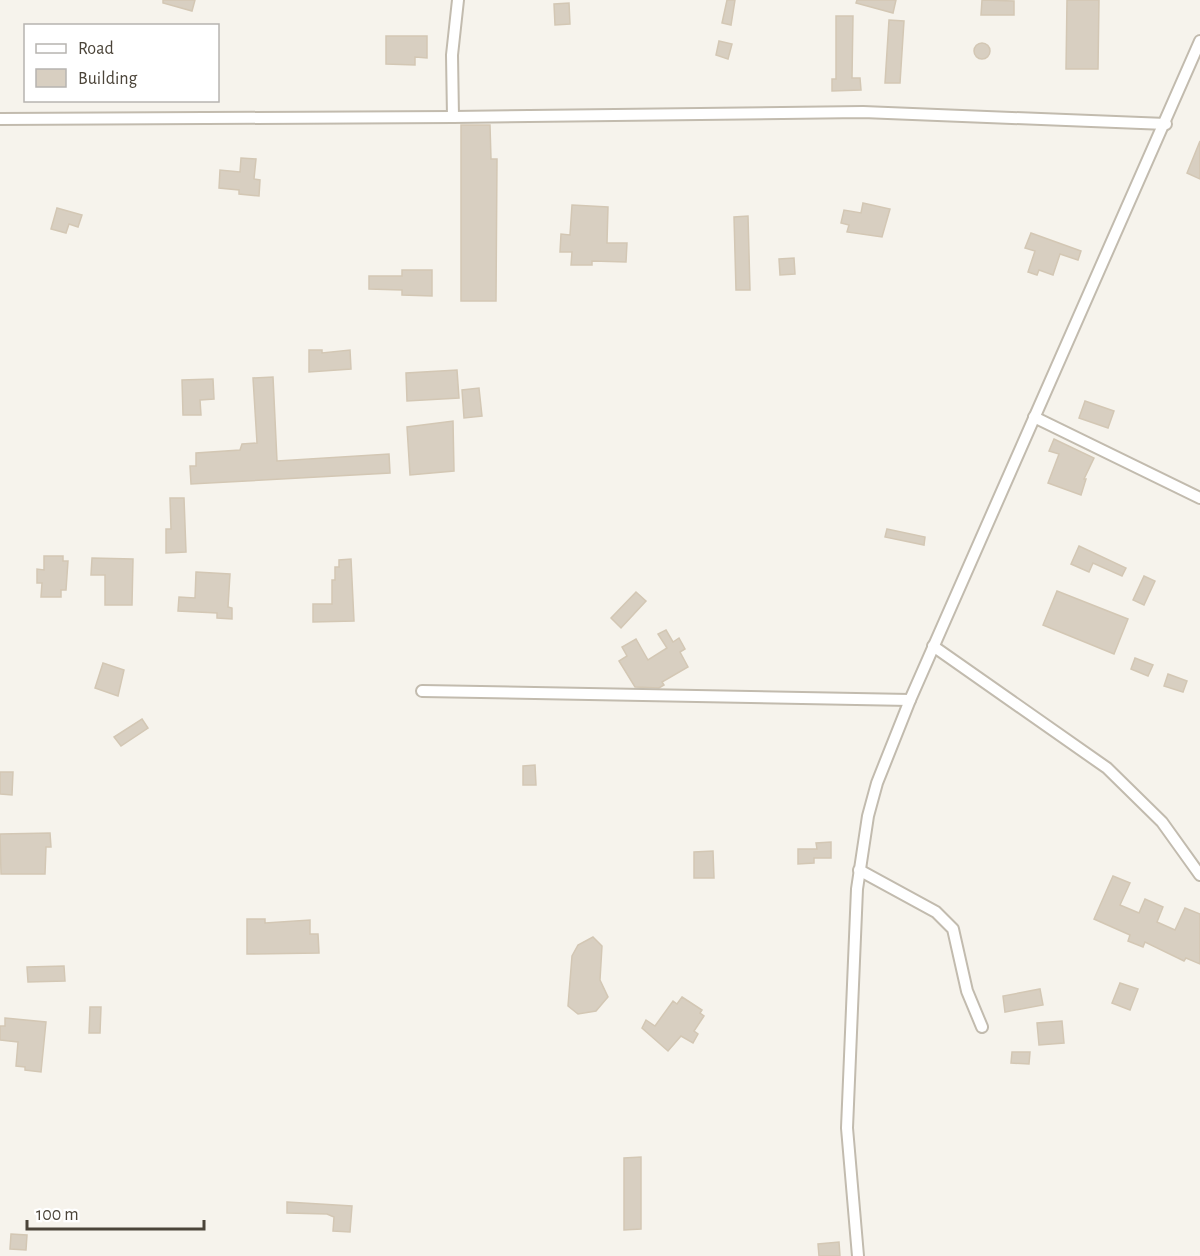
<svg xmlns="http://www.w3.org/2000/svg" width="1200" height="1256" font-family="'Alegreya Sans',sans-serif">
<rect width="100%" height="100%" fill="#f6f3ec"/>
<!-- building -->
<g fill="#d8cfc1" stroke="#d3c7b4" stroke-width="1.5">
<polygon points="163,0 195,0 192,11 163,3"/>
<polygon points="727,0 735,0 731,25 722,23"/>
<polygon points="857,0 896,0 893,13 856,3"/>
<polygon points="982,0 1014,1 1014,15 981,15"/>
<polygon points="1067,0 1099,0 1098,69 1066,69"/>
<polygon points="569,3 570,24 555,25 554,4"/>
<polygon points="836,16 853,16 852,78 860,78 861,90 832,91 832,79 836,79"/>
<polygon points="889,20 904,21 900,83 885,83"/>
<polygon points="386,36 427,36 427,58 415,57 415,65 386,64"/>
<polygon points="719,41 732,44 728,59 716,55"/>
<circle cx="982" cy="51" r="8"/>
<polygon points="461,125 490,125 491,159 497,159 496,301 461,301"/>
<polygon points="1200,141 1200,179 1187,173"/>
<polygon points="241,158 256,159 254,179 260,180 259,196 239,194 239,190 219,188 220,170 240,172"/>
<polygon points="863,203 890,209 882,237 847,232 849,225 841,223 844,210 861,213"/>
<polygon points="572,205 608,207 607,243 627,243 626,262 592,261 592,265 571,265 572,252 560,252 561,234 570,235"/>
<polygon points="57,208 82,215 78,227 69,224 66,233 51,229"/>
<polygon points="748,216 750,290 736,290 734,217"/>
<polygon points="1031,233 1081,251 1078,260 1060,254 1053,275 1039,270 1037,275 1028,272 1035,251 1025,248"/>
<polygon points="794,258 795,274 780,275 779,259"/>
<polygon points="402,270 432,270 432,296 402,295 402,290 369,289 369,276 402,276"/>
<polygon points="309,350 322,350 322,353 350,350 351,369 309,372"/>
<polygon points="457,370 459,398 407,401 406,373"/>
<polygon points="273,377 277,461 389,454 390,473 191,484 190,466 196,466 196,453 240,450 242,444 257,443 253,378"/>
<polygon points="213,379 214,399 200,400 201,415 183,415 182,380"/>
<polygon points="479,388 482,416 464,418 462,390"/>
<polygon points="1085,401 1114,411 1108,428 1079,418"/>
<polygon points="453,421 454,471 410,475 407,427"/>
<polygon points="1054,439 1094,458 1084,479 1086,479 1081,495 1048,483 1059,454 1049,451"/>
<polygon points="170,498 184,498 186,552 166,553 166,529 171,529"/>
<polygon points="887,529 925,537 924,545 885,537"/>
<polygon points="1079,546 1126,568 1122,576 1093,563 1089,572 1071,564"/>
<polygon points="44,556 63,556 63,561 68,561 66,590 61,590 61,597 41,597 42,583 37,583 37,569 44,570"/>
<polygon points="92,558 133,559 132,605 105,605 105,575 91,575"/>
<polygon points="351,559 354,621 313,622 313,604 332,604 332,580 335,580 335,567 339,567 339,560"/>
<polygon points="196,572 230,574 228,607 232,608 232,619 217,618 217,613 178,611 179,597 195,598"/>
<polygon points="1144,576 1155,581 1144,605 1133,600"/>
<polygon points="1057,591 1128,619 1114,654 1043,625"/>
<polygon points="636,592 646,601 621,628 611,618"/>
<polygon points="666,630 673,642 679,638 685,649 680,652 688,667 662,682 664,685 659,688 635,687 619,661 627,656 622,647 636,639 648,660 667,648 658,634"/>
<polygon points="1135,658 1153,665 1148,676 1131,669"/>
<polygon points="103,663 124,670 118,696 95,688"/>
<polygon points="1168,674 1187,681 1183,692 1164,686"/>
<polygon points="142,719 148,728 121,746 114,737"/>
<polygon points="535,765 536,785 523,785 523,766"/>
<polygon points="0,772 13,772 12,795 0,794"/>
<polygon points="50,833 51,847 46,847 45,874 1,874 0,834"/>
<polygon points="831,842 831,858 814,858 814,863 798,864 798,849 817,849 816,843"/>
<polygon points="713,851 714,878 694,878 694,852"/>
<polygon points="1113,876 1130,883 1120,905 1139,913 1145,899 1163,907 1157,922 1175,930 1185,908 1200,914 1200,964 1186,958 1184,961 1145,942 1143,947 1128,941 1130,935 1094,919"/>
<polygon points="247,919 265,919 265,923 310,920 310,934 318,934 319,953 247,954"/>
<polygon points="593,937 602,946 600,980 608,997 596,1011 578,1014 568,1006 572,956 578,945"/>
<polygon points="64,966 65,981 28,982 27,967"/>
<polygon points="1120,983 1138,989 1130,1010 1112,1003"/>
<polygon points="1040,989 1043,1005 1005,1012 1003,996"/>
<polygon points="682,997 702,1010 700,1013 704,1016 694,1031 698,1034 693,1043 681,1036 668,1051 642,1028 646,1020 655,1026 673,1001 677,1004"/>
<polygon points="90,1007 101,1007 100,1033 89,1033"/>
<polygon points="5,1018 46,1022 41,1072 25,1070 25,1067 16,1066 18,1042 0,1040 0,1026 5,1026"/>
<polygon points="1062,1021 1064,1043 1039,1045 1037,1023"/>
<polygon points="1012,1052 1030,1052 1029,1064 1011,1063"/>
<polygon points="641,1157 641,1229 624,1230 624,1158"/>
<polygon points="287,1202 352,1206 350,1232 333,1231 334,1217 327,1214 287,1213"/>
<polygon points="11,1234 27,1235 26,1250 10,1249"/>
<polygon points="839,1242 840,1256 819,1256 818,1244"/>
</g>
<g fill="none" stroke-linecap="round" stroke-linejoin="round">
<defs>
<g id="street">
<polyline points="453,117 452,55 458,0"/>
<polyline points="0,119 453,117 863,112 1166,124"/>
<polyline points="1034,417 1200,498"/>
<polyline points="933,646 1107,768 1162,822 1200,875"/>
<polyline points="422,691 910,700"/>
<polyline points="859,870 936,912 953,929 967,991 982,1027"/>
<polyline points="858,1256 847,1128 857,889 868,816 877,783 910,700 1200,41"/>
</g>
</defs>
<!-- street casing -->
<use href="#street" stroke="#c2bbae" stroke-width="14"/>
<!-- street -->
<use href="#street" stroke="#fff" stroke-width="10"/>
</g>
<!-- legend -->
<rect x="24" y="24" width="195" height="78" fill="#ffffff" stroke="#b7b4b0" stroke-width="1.5"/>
<rect x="36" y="44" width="30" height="9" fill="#ffffff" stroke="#b7b4b0" stroke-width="1.5"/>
<text x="78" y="54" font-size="18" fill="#4b4439">Road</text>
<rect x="36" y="69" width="30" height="18" fill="#d8cfc1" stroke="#b7b4b0" stroke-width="1.5"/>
<text x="78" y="84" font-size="18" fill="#4b4439">Building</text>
<!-- scale -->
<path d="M27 1220v9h177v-9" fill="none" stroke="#4b4439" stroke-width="3"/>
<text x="36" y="1220" font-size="18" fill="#4b4439" stroke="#ffffff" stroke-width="4.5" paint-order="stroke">100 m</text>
</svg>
